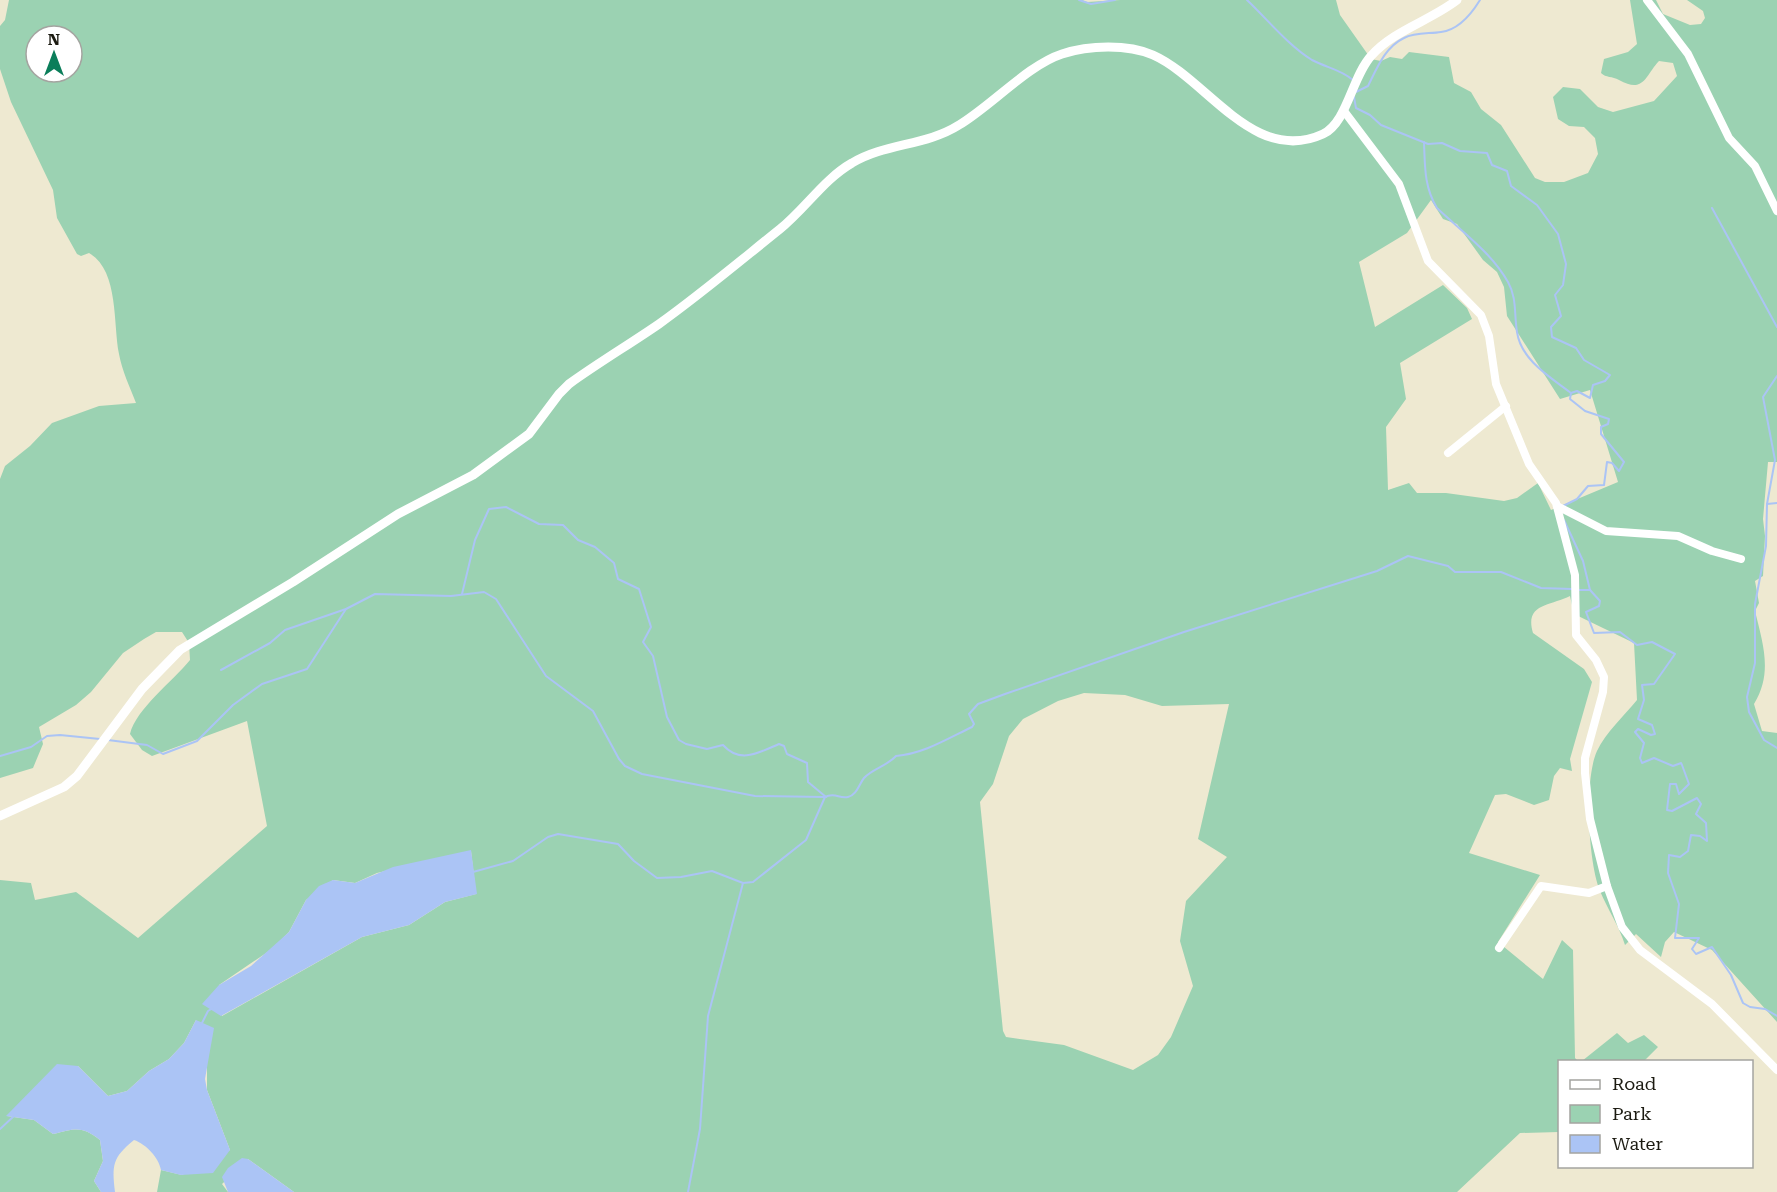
<svg xmlns="http://www.w3.org/2000/svg" width="1777" height="1192" font-family="'Roboto Serif',serif">
<rect width="100%" height="100%" fill="#eee9d1"/>
<!-- green -->
<g fill="#9bd2b2" fill-rule="evenodd">
<path d="M9,0h1073l5,2 33,-2h216l4,15 31,44 10,2 9,-4 12,2 7,-7 40,5 5,26 17,9 10,17 20,16 34,53 10,4h19l24,-9 10,-19 -3,-16 -11,-11 -15,-1 -11,-7 -5,-22 10,-10 17,2 18,18 15,5 41,-11 23,-25 -4,-13 -14,-2c-14,15 -15,33 -40,19 -7,-4 -13,-2 -18,-7l3,-14 24,-7 9,-8 -7,-44h26l7,14 27,11 11,-1 4,-6 -2,-7 -16,-11h90v462h-9l-5,57 2,17 -2,40 -8,5 4,22 -4,8c8,33 18,62 -1,93l8,27 15,2v289l-65,-72 -38,-18 -9,10 -4,15 -25,-23 -11,11c-6,-19 -17,-35 -25,-54 -12,-29 -16,-112 -3,-140 9,-19 27,-35 40,-51l-3,-57 -60,-29 -4,-18c-19,10 -46,7 -37,37l51,36 8,13 -22,77 2,12 -12,-3 -6,8 -5,24 -15,5 -28,-11 -11,1 -26,58 71,22 -42,67 45,37 19,-39 11,10 2,108 3,3 -18,1 -1,70 -39,1 -63,59h-1163l-46,-33 -26,25 6,8h-71l4,-22 21,5 48,-25 -23,-60v-26l-11,-44 -12,23 -15,16 -20,12 -22,20 -19,5 -30,-30 -71,50 27,4 19,14c22,-5 28,-9 47,6l3,21 -9,20 7,11h-101v-312l31,3 4,17 41,-8 62,46 129,-112 -20,-105 -95,35 -10,-6 -12,-16c6,-25 43,-53 60,-74l-1,-17 -7,-11h-26l-12,7 -21,14 -32,39 -15,13 -37,22 4,17 -10,24 -33,10v-299l5,-13 25,-20 22,-23 47,-17 37,-3c-6,-16 -14,-32 -17,-49 -6,-30 0,-84 -30,-101l-8,3 -4,-2 -20,-36 -4,-28 -42,-88 -11,-33v-43l5,-6zM36,36h36v36h-36zM1431,200l12,19 14,5 26,36 14,12 7,15 3,29 53,83 30,-9 28,92 -67,28 -13,-27 -21,15 -13,3 -58,-8h-29l-8,-10 -21,7 -2,-63 20,-28 -6,-36 72,-44 -5,-11 -24,-23 -68,42 -16,-65 48,-29zM1084,693l41,2 37,11 67,-2 -31,135 29,18 -41,44 -6,40 13,45 -22,51 -13,18 -25,15 -69,-25 -58,-8 -3,-6 -23,-229 13,-18 16,-48 14,-17 35,-18zM471,851l5,43 -31,8 -36,23 -47,12 -140,79 -3,-31 53,-36 17,-17 17,-32 27,-20 22,3 22,-10z"/>
<polygon points="1617,1033 1628,1043 1644,1035 1658,1047 1644,1061 1582,1061"/>
</g>
<!-- water -->
<g fill="#abc4f5">
<polygon points="471,850 477,894 445,902 409,925 362,937 221,1016 202,1004 219,985 251,966 289,932 306,900 319,886 333,880 355,883 393,867"/>
<path d="M196,1020l18,8 -9,51 2,11 23,60 -17,23 -32,2 -20,-5c-2,-12 -15,-26 -27,-30 -22,18 -22,25 -19,52h-14l-7,-11 9,-20 -3,-21c-19,-15 -25,-11 -47,-6l-19,-14 -28,-4 51,-52 21,2 30,30 19,-5 22,-20 20,-12 15,-16z"/>
<polygon points="242,1158 248,1159 294,1192 228,1192 222,1177 228,1168"/>
</g>
<g fill="none" stroke-linecap="round" stroke-linejoin="round">
<!-- stream -->
<g stroke="#abc4f5" stroke-width="2">
<polyline points="1079,0 1091,4 1115,0"/>
<path d="M1247,0c21,20 41,45 65,60 15,8 28,9 41,20"/>
<path d="M1356,92l12,-6c9,-18 17,-39 36,-48 11,-6 26,-4 37,-6 17,-2 31,-19 39,-32"/>
<polyline points="1354,97 1356,108 1370,115 1381,125 1428,144 1442,143 1460,151 1487,153 1492,165 1507,171 1511,186 1537,205 1558,234 1566,264 1563,285 1555,295 1561,316 1551,327 1552,337 1576,348 1584,360 1610,375 1605,381 1593,385 1590,398 1577,391 1571,393"/>
<path d="M1424,142c1,24 0,45 13,66 24,23 54,44 71,74 9,16 6,32 9,50 4,28 33,45 54,61"/>
<polyline points="1712,208 1777,327"/>
<polyline points="1777,376 1763,397 1775,460 1767,504 1766,546 1755,604 1755,663 1747,697 1749,712 1764,740 1777,748"/>
<polyline points="1767,504 1777,503"/>
<polyline points="1563,506 1577,499 1588,486 1604,485 1607,462 1612,463 1619,471 1624,462 1601,434 1601,427 1608,424 1609,419 1585,411 1570,399 1571,393"/>
<polyline points="1564,520 1583,561 1590,590 1600,601 1599,606 1586,612 1594,633 1620,632 1637,645 1652,642 1675,654 1654,684 1642,685 1644,700 1638,719 1652,725 1655,734 1651,735 1638,729 1635,732 1644,743 1640,758 1642,763 1654,758 1673,766 1681,763 1682,765 1689,784 1679,794 1676,784 1670,784 1667,810 1672,811 1697,798 1701,804 1696,814 1706,823 1707,841 1700,836 1691,835 1688,851 1680,857 1669,855 1668,873 1679,904 1675,938 1699,938 1692,949 1696,954 1712,947 1731,975 1743,1003 1750,1007 1765,1009 1777,1016"/>
<polyline points="1578,590 1590,590"/>
<path d="M462,594l13,-54 14,-31 17,-2 33,17 24,1 15,15 17,7 19,16 4,16 21,10 12,38 -8,15 10,14 14,61 12,23 7,4 21,5 16,-4c17,19 35,8 56,-1l5,2 3,8 20,9 1,19 18,15"/>
<polyline points="221,670 270,643 285,630 346,609 375,594 451,596 484,592 496,599 546,676 593,711 619,759 625,766 642,774 755,796 824,797"/>
<polyline points="108,740 147,745 163,754 197,741 233,705 262,684 307,669 346,609"/>
<polyline points="0,756 31,747 47,736 60,735 100,739"/>
<path d="M473,872l40,-11 35,-24 10,-3 60,10 16,17 23,17 24,-1 31,-6 31,12 10,-1 53,-42 19,-43c10,-5 14,2 23,0 9,-2 11,-13 16,-19 8,-9 23,-12 32,-22 27,-2 51,-17 76,-29l2,-3 -5,-10 9,-10 27,-10 179,-62 193,-61 31,-15 40,10 7,6h46l40,16 31,1"/>
<polyline points="201,1025 208,1011 213,1008"/>
<polyline points="0,1129 14,1116"/>
<polyline points="688,1192 700,1129 708,1016 743,883"/>
</g>
<!-- minor -->
<g stroke="#fff" stroke-width="8">
<polyline points="1647,0 1688,54 1729,138 1755,166 1777,211"/>
<polyline points="1344,111 1399,184 1428,261 1481,315 1489,336 1496,384 1529,464 1556,503 1575,575 1576,635 1596,660 1604,677 1603,692 1585,758 1585,773 1590,819 1607,886 1622,927 1640,950 1712,1004 1777,1070"/>
<polyline points="1448,453 1506,406"/>
<polyline points="1557,506 1606,531 1678,536 1712,551 1741,559"/>
<polyline points="1499,948 1541,886 1589,893 1607,886"/>
</g>
<!-- tertiary -->
<path stroke="#fff" stroke-width="9" d="M0,816l64,-29 13,-11 65,-87 38,-39 113,-68 105,-68 75,-39 56,-41 30,-40 10,-10c29,-21 61,-40 90,-60 42,-30 81,-63 121,-95 25,-20 44,-50 72,-66 33,-20 74,-17 107,-38 32,-19 69,-60 103,-71 27,-9 66,-10 91,1 54,24 101,111 170,79 24,-11 29,-57 48,-78 23,-26 59,-35 86,-56"/>
</g>
<!-- legend -->
<rect x="1558" y="1060" width="195" height="108" fill="#ffffff" stroke="#a4a4a0" stroke-width="1.5"/>
<rect x="1570" y="1080" width="30" height="9" fill="#ffffff" stroke="#a4a4a0" stroke-width="1.5"/>
<text x="1612" y="1090" font-size="18" fill="#1c1b12">Road</text>
<rect x="1570" y="1105" width="30" height="18" fill="#9bd2b2" stroke="#a4a4a0" stroke-width="1.5"/>
<text x="1612" y="1120" font-size="18" fill="#1c1b12">Park</text>
<rect x="1570" y="1135" width="30" height="18" fill="#abc4f5" stroke="#a4a4a0" stroke-width="1.5"/>
<text x="1612" y="1150" font-size="18" fill="#1c1b12">Water</text>
<!-- north arrow -->
<g transform="translate(54 54)"><circle r="28" fill="#ffffff" stroke="#a4a4a0" stroke-width="1.5"/>
<path d="M0-4.5L10 22L0 15L-10 22Z" fill="#0b7e5a"/>
<text y="-9" font-size="16" font-weight="bold" text-anchor="middle" fill="#1c1b12">N</text>
</g>
</svg>
